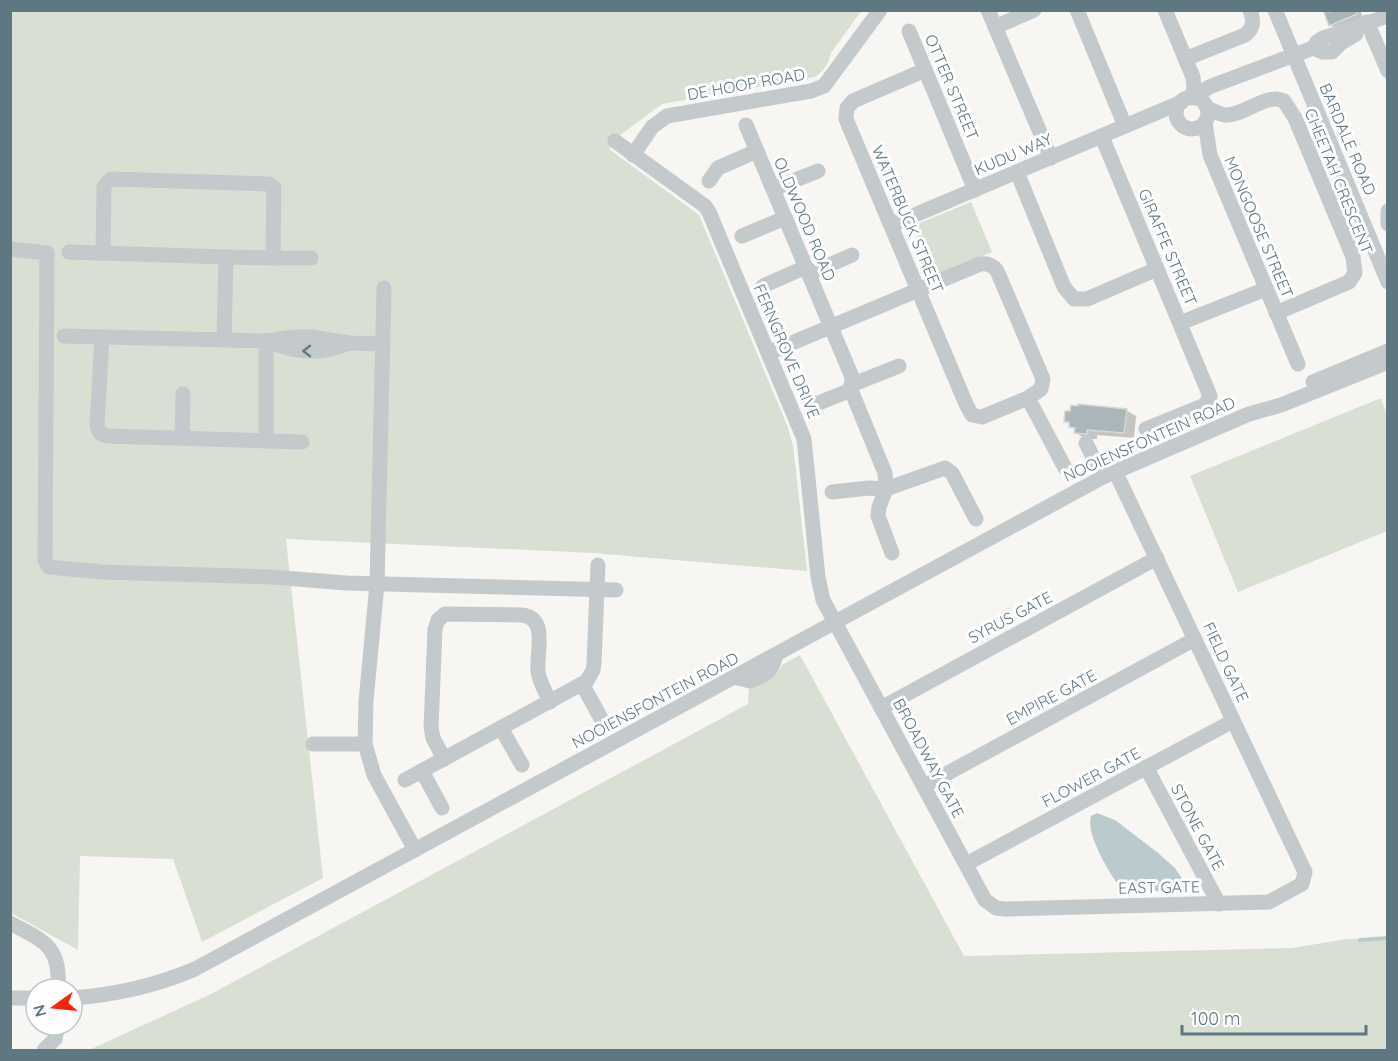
<svg xmlns="http://www.w3.org/2000/svg" width="1398" height="1061" font-family="Quicksand,sans-serif">
<rect width="100%" height="100%" fill="#f7f6f3"/>
<!-- green -->
<g fill="#d9dfd3">
<path d="M10,11h851l-30,42c-2,10 -7,18 -16,24l-153,27 -43,32 -10,13 90,66 88,210 6,20 14,126 -214,-18 -307,-14 37,339 -121,64 -29,-83 -93,-3 -2,94 -67,-37z"/>
<polygon points="971,202 992,252 934,277 913,226"/>
<polygon points="1381,398 1387,415 1387,531 1238,592 1190,476"/>
<polygon points="800,655 964,956 1292,948 1347,939 1387,938 1387,1050 89,1050 211,994 748,704 749,688 776,673 782,665"/>
</g>
<!-- water -->
<path fill="#bbcbcd" d="M1097,813l18,7 43,33 16,14 8,11v8l-6,3 -51,5c-13,-16 -40,-59 -34,-78z"/>
<!-- shadow -->
<g fill="#0003">
<polygon points="1325,10 1334,12 1338,10 1360,10 1363,18 1337,29 1331,25"/>
<polygon points="1126,410 1136,416 1134,438 1097,435 1097,439 1086,439 1076,433 1076,430 1065,421"/>
</g>
<g fill="none" stroke-linecap="round" stroke-linejoin="round">
<!-- stream -->
<polyline stroke="#bbcbcd" stroke-width="4" points="1360,940 1388,938"/>
</g>
<!-- building -->
<g fill="#aab6b9" stroke="#d8d8d5" stroke-width="1.5">
<polygon points="1323,10 1329,10 1330,12 1335,10 1356,10 1357,14 1329,26"/>
<polygon points="1078,404 1127,409 1124,433 1087,430 1087,434 1074,433 1075,428 1069,427 1069,422 1064,422 1065,411 1070,411 1071,405 1078,406"/>
</g>
<g fill="none" stroke-linecap="round" stroke-linejoin="round">
<!-- minor -->
<g stroke="#c4c9cc" stroke-width="15">
<polyline points="988,10 1051,158"/>
<polyline points="1077,10 1125,126"/>
<polyline points="1165,10 1193,77 1194,89 1191,98"/>
<polyline points="1275,10 1388,282"/>
<polyline points="1367,22 1388,71"/>
<polyline points="995,27 1034,10"/>
<polyline points="909,31 975,190"/>
<polyline points="1313,48 1323,52 1332,52 1341,43 1356,34"/>
<path d="M1185,59l60,-24c9,-7 9,-14 5,-25"/>
<circle cx="1192" cy="113" r="16"/>
<polyline points="1194,98 1209,87 1313,48 1317,42 1323,38 1388,16"/>
<path d="M1207,108c6,3 12,6 18,7 20,1 41,-23 59,-14l11,17 58,139 2,16 -6,9 -73,31"/>
<polyline points="1205,123 1210,155 1298,364"/>
<polyline points="746,125 852,377 851,390 885,473 886,489 879,507 878,516 892,553"/>
<polyline points="1102,137 1210,396 1205,405 1146,429"/>
<polyline points="615,141 705,206 709,212 804,439 818,577 823,600 985,900 996,908 1005,909 1269,902 1302,884 1305,872 1115,471"/>
<polyline points="633,155 652,127 667,116 811,91 824,86 880,10"/>
<polyline points="1017,172 1064,287 1074,299 1087,299 1157,269"/>
<polyline points="709,181 718,168 757,151"/>
<polyline points="773,189 818,171"/>
<polyline points="1388,211 1388,224"/>
<polyline points="891,225 1182,102"/>
<polyline points="742,236 785,218"/>
<polyline points="10,249 47,253 45,560 49,567 101,572 272,577 346,583 616,590"/>
<polyline points="69,252 226,257"/>
<polyline points="103,253 104,186 111,179 269,184 274,188 273,258 226,257 224,339"/>
<polyline points="273,258 311,258"/>
<polyline points="809,274 852,255"/>
<polyline points="763,286 806,267"/>
<polyline points="384,288 377,584 366,701 365,744 374,775 415,850"/>
<polyline points="1180,323 1266,289"/>
<polyline points="64,336 266,341 266,440"/>
<polyline points="102,337 97,426 100,433 107,436 302,442"/>
<polyline points="266,341 294,337 312,337 349,343 383,344"/>
<path d="M269,342c29,11 51,13 80,1"/>
<path d="M768,353l212,-89c8,-1 15,2 18,9l45,106 -2,10 -13,9 -46,19 -10,-2 -6,-11c-40,-95 -80,-190 -120,-285l1,-11 6,-7 72,-31"/>
<polyline points="1313,382 1388,351"/>
<polyline points="851,385 899,366"/>
<polyline points="1028,398 1065,468"/>
<polyline points="811,406 851,390"/>
<polyline points="182,438 183,394"/>
<polyline points="1086,443 1103,477"/>
<polyline points="832,492 869,488 886,489 945,468 952,473 976,519"/>
<path d="M734,677l16,4c17,-7 21,-8 26,-26"/>
<polyline points="582,684 603,722"/>
<polyline points="881,708 1157,558"/>
<polyline points="501,728 522,765"/>
<polyline points="313,744 365,744"/>
<path d="M444,759l-11,-21 -2,-11 4,-98 3,-9 7,-6 76,1c28,2 15,37 17,56 1,11 8,21 12,31"/>
<polyline points="1146,767 1219,904"/>
<polyline points="422,771 442,808"/>
<polyline points="405,780 587,681 593,670 594,663 598,565"/>
<polyline points="924,786 1195,639"/>
<polyline points="966,864 1233,721"/>
<path d="M10,923c34,18 51,23 48,66"/>
<polyline points="10,998 36,998"/>
<path d="M72,998c43,-3 83,-12 123,-29l908,-492 146,-63 32,-9 107,-43"/>
<polyline points="44,1050 55,1039 58,1025"/>
</g>
</g>
<!-- one-way arrows -->
<defs><path id="oneway-chevron" d="M-2-3.5L2.5 0L-2 3.5" fill="none" stroke-width="1.6" stroke-linecap="round" stroke-linejoin="round" transform="scale(1.5)"/></defs>
<use stroke="#647b85" href="#oneway-chevron" transform="translate(307 351) rotate(180)"/>
<g text-anchor="middle" stroke-width="6" stroke-linejoin="round" paint-order="stroke">
<!-- street labels -->
<g font-size="16" fill="#5f7781" stroke="#fff">
<text transform="translate(746 84) rotate(-10)" y="6">DE HOOP ROAD</text>
<text transform="translate(952 87) rotate(67)" y="6">OTTER STREET</text>
<text transform="translate(1348 139) rotate(67)" y="6">BARDALE ROAD</text>
<text transform="translate(1013 154) rotate(-23)" y="6">KUDU WAY</text>
<text transform="translate(1339 181) rotate(68)" y="6">CHEETAH CRESCENT</text>
<text transform="translate(805 219) rotate(67)" y="6">OLDWOOD ROAD</text>
<text transform="translate(908 219) rotate(67)" y="6">WATERBUCK STREET</text>
<text transform="translate(1259 227) rotate(67)" y="6">MONGOOSE STREET</text>
<text transform="translate(1168 247) rotate(67)" y="6">GIRAFFE STREET</text>
<text transform="translate(787 351) rotate(67)" y="6">FERNGROVE DRIVE</text>
<text transform="translate(1149 439) rotate(-24)" y="6">NOOIENSFONTEIN ROAD</text>
<text transform="translate(1010 617) rotate(-28)" y="6">SYRUS GATE</text>
<text transform="translate(1226 662) rotate(65)" y="6">FIELD GATE</text>
<text transform="translate(1051 697) rotate(-28)" y="6">EMPIRE GATE</text>
<text transform="translate(655 700) rotate(-28)" y="6">NOOIENSFONTEIN ROAD</text>
<text transform="translate(929 758) rotate(62)" y="6">BROADWAY GATE</text>
<text transform="translate(1091 777) rotate(-28)" y="6">FLOWER GATE</text>
<text transform="translate(1198 827) rotate(62)" y="6">STONE GATE</text>
<text transform="translate(1159 887) rotate(-1)" y="6">EAST GATE</text>
</g>
</g>
<!-- border -->
<rect width="1398" height="1061" fill="none" stroke="#5f7781" stroke-width="24"/>
<!-- north arrow -->
<g transform="translate(54 1007) rotate(255)"><circle r="28" fill="#ffffff" stroke="#bfc9cd" stroke-width="1.5"/>
<path d="M0-4.5L10 22L0 15L-10 22Z" fill="#f32616"/>
<text y="-9" font-size="16" font-weight="bold" text-anchor="middle" fill="#5f7781">N</text>
</g>
<!-- scale -->
<path d="M1182 1025v9h184v-9" fill="none" stroke="#5f7781" stroke-width="3"/>
<text x="1191" y="1025" font-size="18" fill="#5f7781" stroke="#ffffff" stroke-width="4.5" paint-order="stroke">100 m</text>
</svg>
